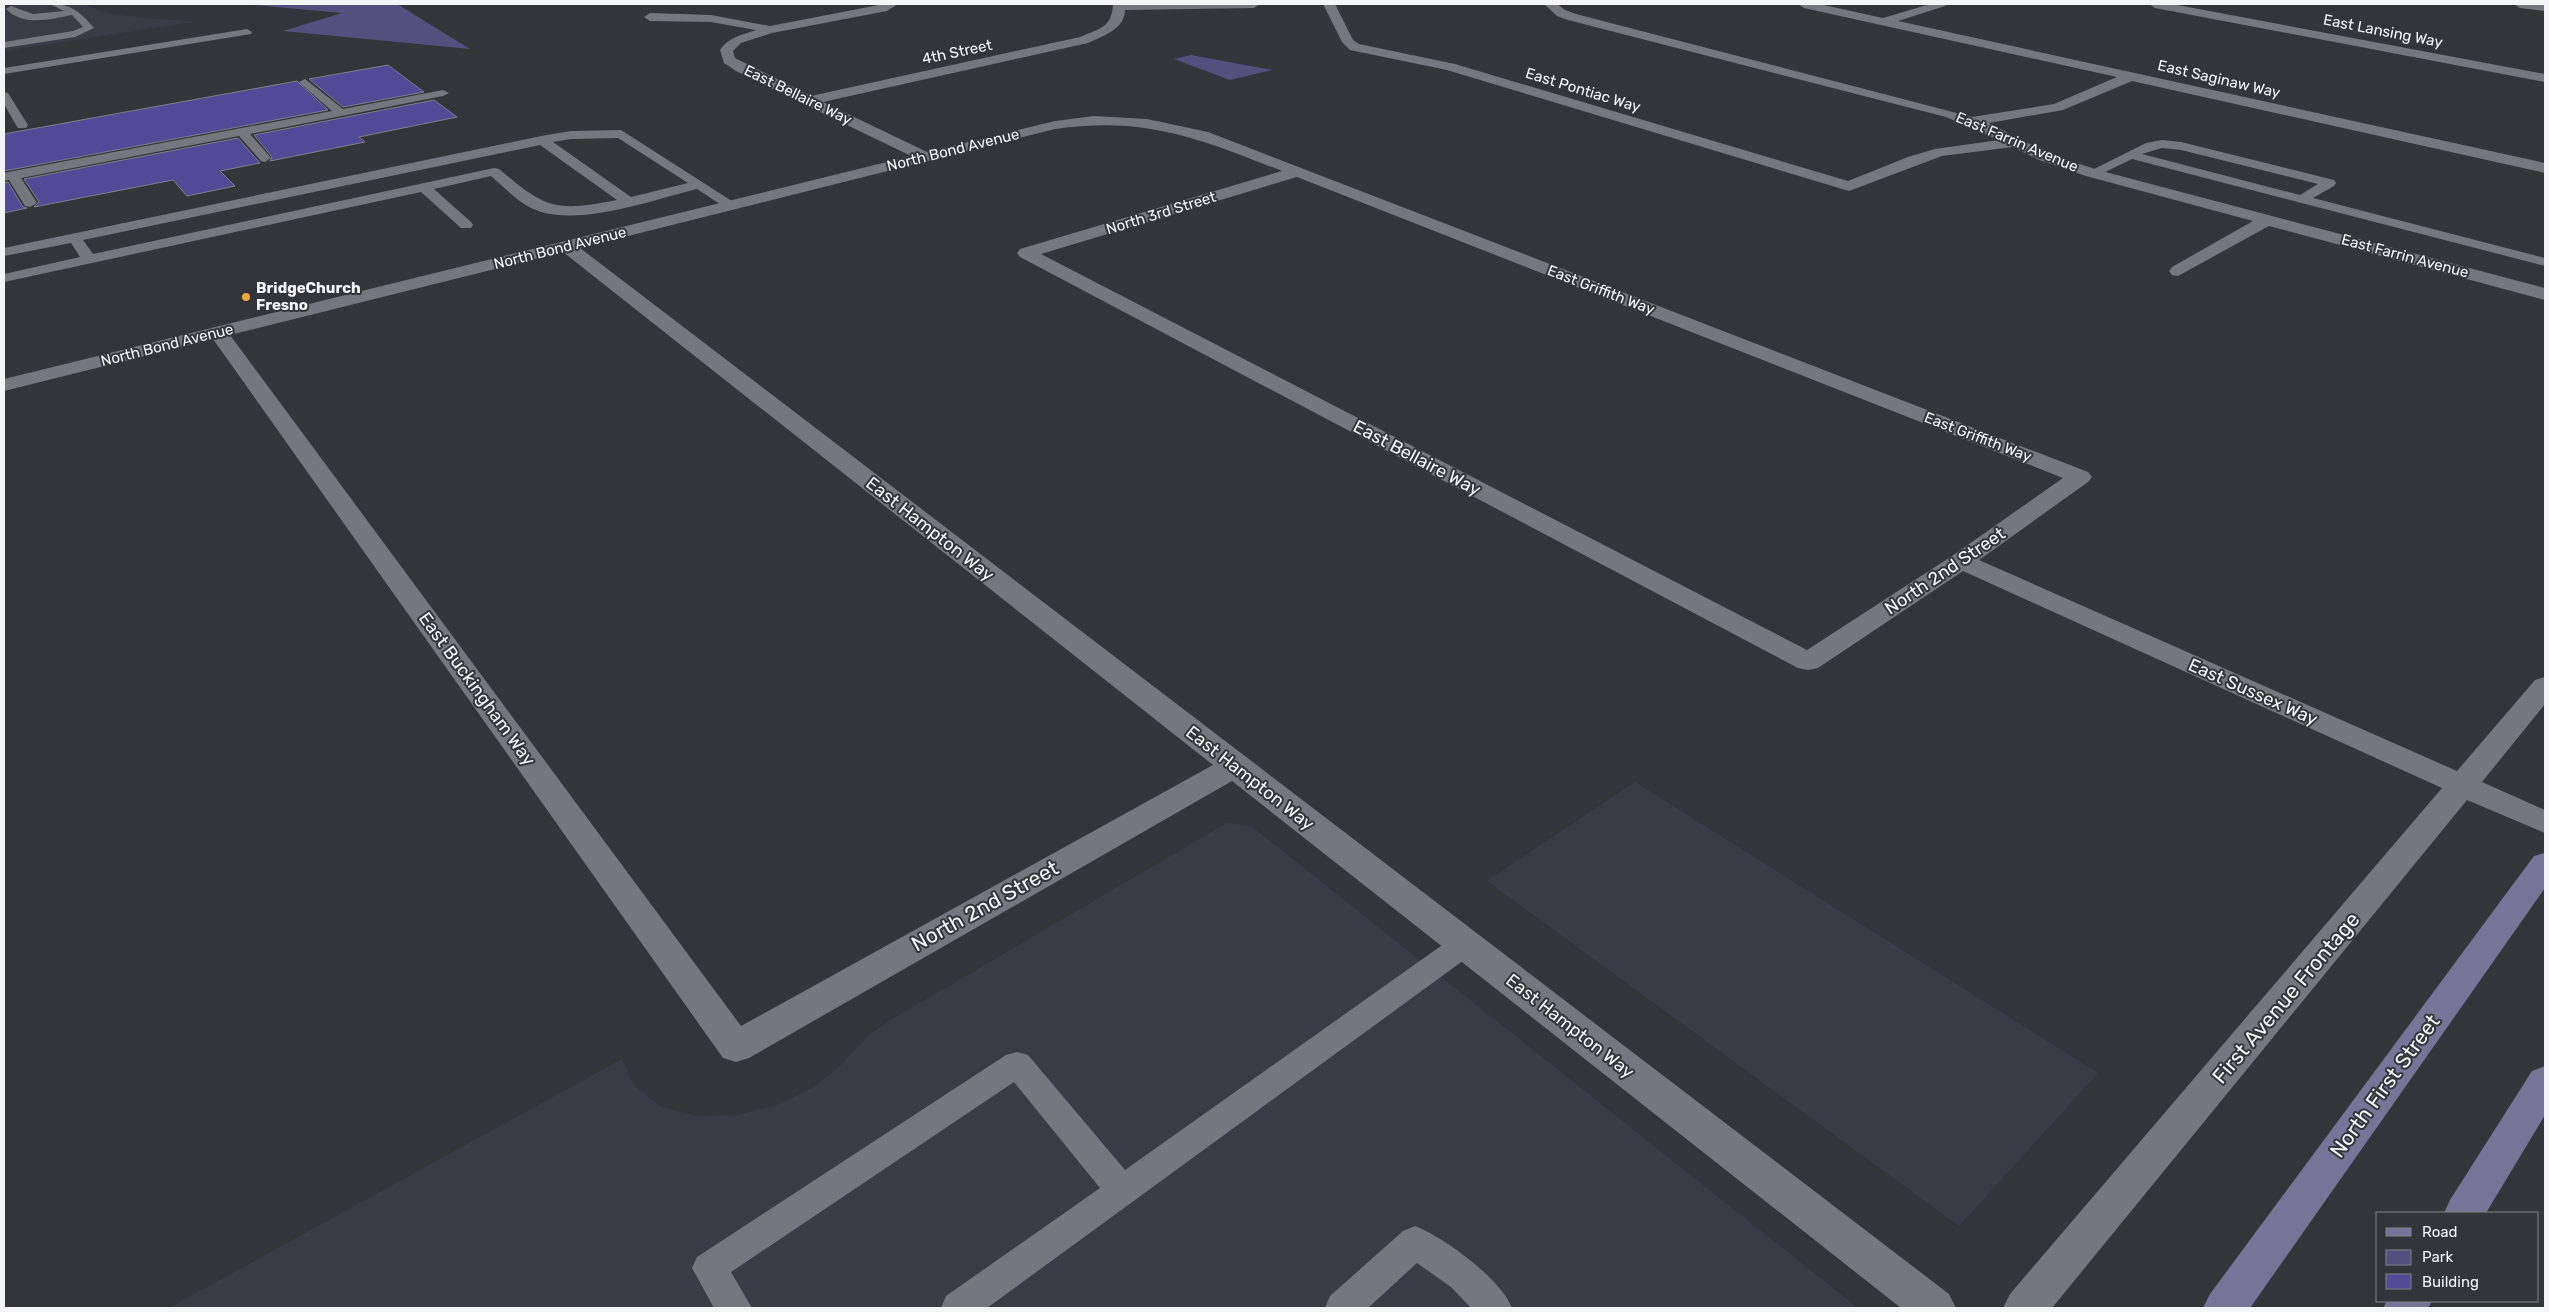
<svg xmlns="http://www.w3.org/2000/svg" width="2549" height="1312" font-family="Rubik,sans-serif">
<rect width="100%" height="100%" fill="#34343b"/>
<!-- built -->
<g fill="#3b3b48">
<polygon points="4,4 83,4 109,14 193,22 4,51"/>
<polygon points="1635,782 2098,1073 1959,1226 1487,881"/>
<polygon points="1227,823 1251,826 1858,1308 169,1308 622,1059 634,1086 660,1106 695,1116 737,1115 777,1105 812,1088 838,1068 869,1035 889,1021"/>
</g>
<!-- green -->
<g fill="#53507e">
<polygon points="243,4 397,4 470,49 283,31 342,13"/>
<polygon points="1191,55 1272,70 1230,80 1174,59"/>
</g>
<!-- building -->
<g fill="#524a96" stroke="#7f7f88">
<polygon points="388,65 424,92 343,107 309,79"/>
<polygon points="297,81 328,110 4,171 4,134"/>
<polygon points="434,100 457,117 359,137 365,142 270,161 272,157 254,135"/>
<polygon points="238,138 260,163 220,171 235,186 187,196 173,180 34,207 39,202 24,179"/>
<polygon points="8,182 23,207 27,208 4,213 4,183"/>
</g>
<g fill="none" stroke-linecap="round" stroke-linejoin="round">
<!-- service -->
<g fill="#76767e" fill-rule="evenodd">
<path d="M50,4c20,-1 32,9 44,24l-19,9 -71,11v-6l69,-11 10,-4 -11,-12c-21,4 -49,12 -66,-6l5,-3 22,8 31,-3z"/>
<polygon points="247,29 252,32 251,34 4,74 4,68"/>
<polygon points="305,79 343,109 443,90 449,93 443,96 250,134 271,158 265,162 261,161 239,136 21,178 37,203 30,207 25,206 9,180 4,181 4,173 13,171 332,111 301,84 299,82"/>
<polygon points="4,92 8,93 28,125 26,128 18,128 16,125 4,104"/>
<path d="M621,130l117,75 -2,3h-10l-29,-19c-45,11 -123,40 -166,19 -15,-8 -27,-21 -40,-32l-57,13 37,33 2,3 -2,3h-10l-40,-36 -417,90v-8l76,-17 -9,-14 -67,13v-8l537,-112 30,-5zM618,138l70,45 -57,14 -78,-55 18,-3zM540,145l77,55c-62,12 -71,9 -118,-31l-5,-1 -401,86 -10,-14z"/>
<path d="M2162,140l19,2 153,38 2,3 -2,3 -21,12 232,60v8l-413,-107 -35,17h-10l-1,-3 60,-30zM2162,148l19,2 137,34 -18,11 -158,-41z"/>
<polygon points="1465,933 1475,936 1479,944 1475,952 987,1308 941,1308 946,1296 1100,1188 1014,1082 731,1272 752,1308 714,1308 692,1268 697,1257 1006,1055 1017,1052 1028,1055 1125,1170 1455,936"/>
<path d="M1415,1226c30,12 85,52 97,82h-41l-20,-21 -34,-24 -49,45h-43l5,-12 73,-65z"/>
</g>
<!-- minor -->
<g fill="#76767e" fill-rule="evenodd">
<path d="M884,4h14l-11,7 -115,22 -31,10 -8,8 2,7 76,38 269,-59c20,-9 32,-9 33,-33h147l-6,4 -129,2c0,19 -22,26 -37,33l-265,59 104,50 128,-31 39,-5 53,3 61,13 880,340 4,5 -4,5 -109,78 478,211 78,-91 10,-3v27l-63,78 63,28v23l-78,-33 -415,508h-49l7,-14 432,-506 -479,-217 -145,97 -10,2 -10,-2 -778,-411 -3,-4 3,-4 262,-78c-83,-32 -135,-55 -227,-42l-475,119 1369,1046 7,14h-55l-669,-527 -483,277 -13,4 -13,-4 -510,-719 -209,52v-12l907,-223 -175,-85 -12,-8 -4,-13c9,-13 22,-15 36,-20l-45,-8 -61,-1 -6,-4 6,-4 61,2 59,11zM1297,177l766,301 -111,78 -145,94 -766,-396zM563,252l650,513 -472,261 -511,-691z"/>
<polygon points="1323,4 1335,4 1353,40 1359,44 1455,64 1848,181 1908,157 1935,149 1999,140 1946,117 1568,20 1557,16 1544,4 1557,4 1565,10 1576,14 1972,117 2054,104 2117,77 1804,8 1798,4 1819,4 1883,18 1930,4 1947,4 1945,6 1898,21 2545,163 2545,173 2132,81 2063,110 1989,123 2049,154 2098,170 2545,288 2545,300 2269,226 2178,276 2172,275 2169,271 2172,267 2253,221 2086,176 2039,160 2013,147 1942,156 1849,191 1447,70 1350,50 1342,42"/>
<polygon points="2149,4 2172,4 2545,74 2545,82 2155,8"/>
</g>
<!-- tertiary -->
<polygon fill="#76767e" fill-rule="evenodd" points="2514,4 2545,4 2545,11 2520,8"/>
<!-- secondary -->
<g fill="#777497" fill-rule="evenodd">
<polygon points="2545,853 2545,888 2250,1308 2203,1308 2210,1294 2534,856"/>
<polygon points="2545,1066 2545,1115 2486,1213 2444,1213 2450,1200 2532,1071"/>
<polygon points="2387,1301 2432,1301 2428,1308 2383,1308"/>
</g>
</g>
<!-- markers -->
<circle fill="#eca93b" stroke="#34343b" stroke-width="2" cx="246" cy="297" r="5"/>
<g text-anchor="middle" stroke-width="4" stroke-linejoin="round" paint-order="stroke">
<!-- far-street labels -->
<g font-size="15" fill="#f4f4f9" stroke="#34343b">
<text transform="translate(2383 31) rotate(11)" y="5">East Lansing Way</text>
<text transform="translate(957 52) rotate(-12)" y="5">4th Street</text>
<text transform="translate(2219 79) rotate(13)" y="5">East Saginaw Way</text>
<text transform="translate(1583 90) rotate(17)" y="5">East Pontiac Way</text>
<text transform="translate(798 95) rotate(26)" y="5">East Bellaire Way</text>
<text transform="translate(2017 142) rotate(23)" y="5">East Farrin Avenue</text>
<text transform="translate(953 150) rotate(-14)" y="5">North Bond Avenue</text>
<text transform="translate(1161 213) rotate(-17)" y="5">North 3rd Street</text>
<text transform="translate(560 248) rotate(-14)" y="5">North Bond Avenue</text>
<text transform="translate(2405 256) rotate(15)" y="5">East Farrin Avenue</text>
<text transform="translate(1601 290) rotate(21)" y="5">East Griffith Way</text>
<text transform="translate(167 345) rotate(-14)" y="5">North Bond Avenue</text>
<text transform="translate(1978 437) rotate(21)" y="5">East Griffith Way</text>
</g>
<!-- far-poi labels -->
<g font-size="15" font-weight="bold" fill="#f4f4f9" stroke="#34343b" text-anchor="start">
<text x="256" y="293">BridgeChurch<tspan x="256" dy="17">Fresno</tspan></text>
</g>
<!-- street labels -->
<g font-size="18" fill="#f4f4f9" stroke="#34343b">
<text transform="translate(1417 458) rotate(28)" y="6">East Bellaire Way</text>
<text transform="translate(930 529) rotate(38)" y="6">East Hampton Way</text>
<text transform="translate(1945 571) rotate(-34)" y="6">North 2nd Street</text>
<text transform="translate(477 689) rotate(54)" y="6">East Buckingham Way</text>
<text transform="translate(2253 692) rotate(24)" y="6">East Sussex Way</text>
<text transform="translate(1250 778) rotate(38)" y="6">East Hampton Way</text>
<text transform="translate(1570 1026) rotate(38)" y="6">East Hampton Way</text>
</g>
<!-- near-street labels -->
<g font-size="21" fill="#f4f4f9" stroke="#34343b">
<text transform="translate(985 906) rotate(-29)" y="7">North 2nd Street</text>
<text transform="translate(2286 998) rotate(-50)" y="7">First Avenue Frontage</text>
<text transform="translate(2385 1086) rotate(-54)" y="7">North First Street</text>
</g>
</g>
<!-- border -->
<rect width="2549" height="1312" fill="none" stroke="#f4f4f9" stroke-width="10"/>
<!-- legend -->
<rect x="2376" y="1212" width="162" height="90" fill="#34343b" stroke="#818187"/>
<rect x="2386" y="1228" width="25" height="8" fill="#777497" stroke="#818187"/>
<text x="2422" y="1237" font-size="15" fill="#f4f4f9">Road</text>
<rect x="2386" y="1250" width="25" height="15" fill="#53507e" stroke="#818187"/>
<text x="2422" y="1262" font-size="15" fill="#f4f4f9">Park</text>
<rect x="2386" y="1274" width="25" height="15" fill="#524a96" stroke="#818187"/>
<text x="2422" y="1287" font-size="15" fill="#f4f4f9">Building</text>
</svg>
